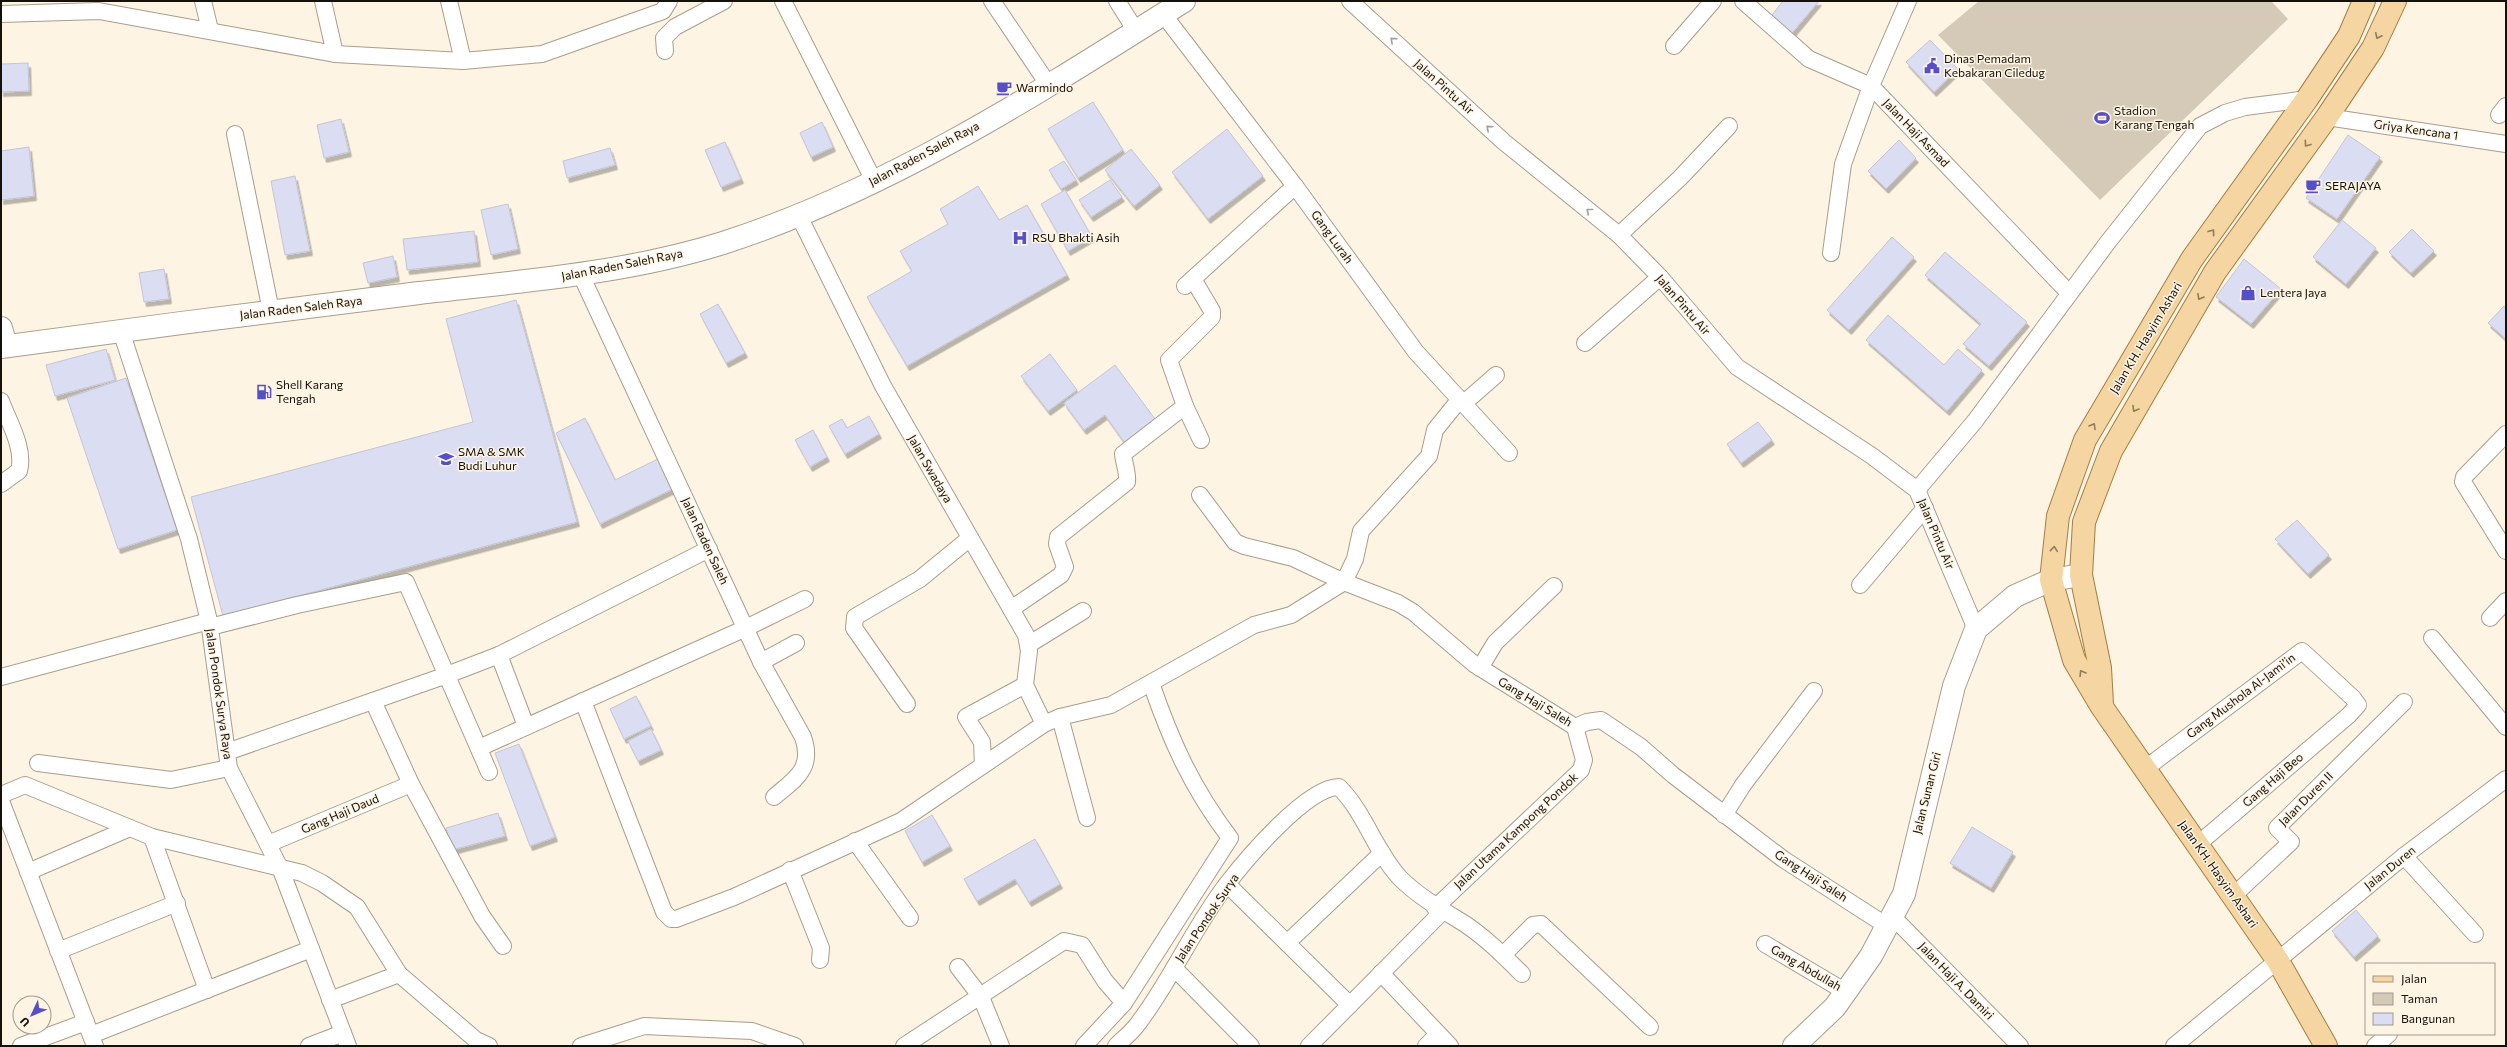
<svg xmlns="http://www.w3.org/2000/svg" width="2507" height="1047" font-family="Commissioner,sans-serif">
<defs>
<filter id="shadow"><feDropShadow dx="2.5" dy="4.5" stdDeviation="0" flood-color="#0004"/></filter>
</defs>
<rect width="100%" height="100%" fill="#fef4e4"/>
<!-- green -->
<polygon fill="#d5cab8" points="1979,1 2271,1 2288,19 2100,200 1938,35"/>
<!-- building -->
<g fill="#dbddf2" stroke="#c2c5d9" filter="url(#shadow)">
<polygon points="1783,1 1819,1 1788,38 1767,21"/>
<polygon points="1930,40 1958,69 1934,92 1906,62"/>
<polygon points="28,63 29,91 1,92 1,64"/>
<polygon points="1093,102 1123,150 1078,178 1048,129"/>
<polygon points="341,119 349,152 324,158 317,125"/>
<polygon points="822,122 833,147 811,157 800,133"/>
<polygon points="1227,129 1263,176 1208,219 1172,172"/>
<polygon points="2348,135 2380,157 2337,219 2306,198"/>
<polygon points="1899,140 1916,158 1886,189 1868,171"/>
<polygon points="725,142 741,179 721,187 705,150"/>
<polygon points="29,147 34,196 1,200 1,151"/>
<polygon points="610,148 615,165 567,178 563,161"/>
<polygon points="1131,149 1160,185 1134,206 1105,170"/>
<polygon points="1064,161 1076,180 1061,189 1049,170"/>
<polygon points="295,176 310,251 285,255 271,181"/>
<polygon points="1110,180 1122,197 1091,217 1079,200"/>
<polygon points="978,186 999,220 1027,205 1067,275 907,366 867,297 912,271 900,251 948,224 940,209"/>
<polygon points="1065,190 1092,237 1068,251 1041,204"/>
<polygon points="508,204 518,249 491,255 481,210"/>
<polygon points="2342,220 2376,248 2346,284 2313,257"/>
<polygon points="2412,229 2434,251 2411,273 2389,252"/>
<polygon points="474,231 478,262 407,270 403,239"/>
<polygon points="1892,237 1914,257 1849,330 1827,310"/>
<polygon points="1945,252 2027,322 1989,366 1963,344 1981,324 1925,275"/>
<polygon points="393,256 397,277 368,283 363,263"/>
<polygon points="2244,259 2281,289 2251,324 2216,297"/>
<polygon points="164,269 169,299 144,302 139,273"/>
<polygon points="516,300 577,522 223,616 191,497 473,422 446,319"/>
<polygon points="718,304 745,353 726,363 700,314"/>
<polygon points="2504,306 2506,308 2506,339 2488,323"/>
<polygon points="1888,315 1944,365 1958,349 1982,370 1947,411 1866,340"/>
<polygon points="106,349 115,380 55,396 46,365"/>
<polygon points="1050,354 1077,390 1048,411 1021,376"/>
<polygon points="1115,365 1158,423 1127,446 1105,415 1084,430 1064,403"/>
<polygon points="126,378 177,530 118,549 67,398"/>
<polygon points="869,416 879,434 845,454 829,426 842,419 847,428"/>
<polygon points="585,418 615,480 662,457 677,487 600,524 556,433"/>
<polygon points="1758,422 1772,440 1741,463 1727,444"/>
<polygon points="813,430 827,457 810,467 795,440"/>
<polygon points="2297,520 2329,555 2308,574 2275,539"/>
<polygon points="636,696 651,726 624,739 610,709"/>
<polygon points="651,729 661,750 638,761 628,741"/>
<polygon points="519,744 555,837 530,846 495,753"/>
<polygon points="498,813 505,836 452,850 446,828"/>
<polygon points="932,815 950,846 922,862 905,831"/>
<polygon points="1972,827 2013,852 1991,888 1950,863"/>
<polygon points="1035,839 1060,884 1029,902 1015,879 977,901 964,879"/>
<polygon points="2356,910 2378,936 2354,957 2332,931"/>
</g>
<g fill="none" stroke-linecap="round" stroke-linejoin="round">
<defs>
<g id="street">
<polyline points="203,1 210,30"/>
<polyline points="323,1 335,54"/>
<polyline points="449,1 463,61"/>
<polyline points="783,1 874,181"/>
<polyline points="992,1 1048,84"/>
<polyline points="1117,1 1136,31"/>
<polyline points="1350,1 1504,142 1619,235 1660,277 1737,367 1872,456 1917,490 1976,629"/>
<polyline points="1743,1 1809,59 1871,86 2069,293"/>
<polyline points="1,14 99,11 335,54 463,61 542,54 663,11 669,1"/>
<polyline points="1163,14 1295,186 1416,352 1509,453"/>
<polyline points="1674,46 1713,1"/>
<polyline points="665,51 664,38 675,27 724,1"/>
<polyline points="2499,115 2506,106"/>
<polyline points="2327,117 2506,144"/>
<polyline points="235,134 271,311"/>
<polyline points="799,216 883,386 1026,635 1029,651 1025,685 1044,724"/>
<polyline points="1619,235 1680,178 1729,126"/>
<polyline points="1831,253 1843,164 1871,86 1908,1"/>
<path d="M581,275l180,387 42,75c11,32 -8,42 -29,60"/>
<polyline points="1185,286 1295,186"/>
<polyline points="121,331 189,539 209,621 229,768 281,870 348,1046"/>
<polyline points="1585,343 1660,277"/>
<path d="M1,401c8,22 24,47 18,70l-18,13"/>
<polyline points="1464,403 1496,375"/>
<polyline points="1185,406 1201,440"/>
<polyline points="2506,434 2464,477 2463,482 2506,551"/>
<polyline points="1917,490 1975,421 2108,242 2200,126 2225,113 2245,107 2307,99"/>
<polyline points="1200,495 1235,542 1244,546 1293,558 1344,582 1398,603 1413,612 1474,664 1575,727 1587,722 1601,720 1641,747 1673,775 1783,859 1887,926"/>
<polyline points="1860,585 1925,508"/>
<path d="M1011,609l50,-34 4,-8 -8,-23 1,-7 69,-55c1,-10 -3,-18 -4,-28l62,-48 -16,-46 43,-43v-6l-19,-32"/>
<polyline points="2490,618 2506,601"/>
<polyline points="210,627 297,605 406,582 489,772"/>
<polyline points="2432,638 2506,727"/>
<polyline points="1028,645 1083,611"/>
<polyline points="499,655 526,726"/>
<polyline points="761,662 796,643"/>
<polyline points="1480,668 1495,643 1554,586"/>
<polyline points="1,677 209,621"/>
<polyline points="373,701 411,784 482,916 503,946"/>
<polyline points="583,701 664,912 671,919 676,919 734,897 901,821 1044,724 1060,717 1111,705 1254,625 1291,615 1344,582 1355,559 1361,531 1429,456 1435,430 1460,399"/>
<polyline points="907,704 854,628 855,617 920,579 970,538"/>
<polyline points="1060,717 1087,818"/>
<polyline points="479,748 746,628 805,599"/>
<polyline points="227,752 447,675 499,655 709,549"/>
<polyline points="38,763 171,780 229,768"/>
<polyline points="983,765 982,742 966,717 1025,685"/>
<polyline points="2146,768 2302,651 2353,698 2358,705 2349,715 2197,845"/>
<polyline points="1,795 25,785 130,828"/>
<polyline points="1,801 95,1046"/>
<polyline points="1724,815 1743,785 1814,691"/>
<polyline points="152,837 207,990"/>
<polyline points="855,841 910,918"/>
<polyline points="268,844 411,784"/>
<polyline points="2404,856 2475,934"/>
<polyline points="790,870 821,948 820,960"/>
<polyline points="28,872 130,828 152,837 302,873 322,883 357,907 399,974 476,1040 489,1046"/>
<polyline points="1227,884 1350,1005"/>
<polyline points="2233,896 2291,842 2277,828 2404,702"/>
<polyline points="1435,908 1581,770 1584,760 1575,727"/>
<polyline points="1892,916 2020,1046"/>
<polyline points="1287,943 1382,853"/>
<polyline points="1765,944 1846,992"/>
<polyline points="58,951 177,903"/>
<polyline points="1503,955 1533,925 1541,924 1650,1027"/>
<polyline points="958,967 981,997 1001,1046"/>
<polyline points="1174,968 1251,1046"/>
<polyline points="1381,973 1450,1046"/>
<polyline points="330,1000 399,974"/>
<path d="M1124,1003l106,-165c-38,-50 -59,-97 -79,-155"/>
<polyline points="91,1035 311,949"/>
<polyline points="21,1046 86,1022"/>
<polyline points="309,1046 343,1033"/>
<polyline points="581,1046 644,1026 752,1031 795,1046"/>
<polyline points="904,1046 1064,941 1082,945 1105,981 1124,1003 1084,1046"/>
<path d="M1116,1046c7,-7 15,-13 21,-21 34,-44 56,-97 90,-141 20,-26 80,-97 112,-97 26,26 36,64 61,91 17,17 37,29 57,41 24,14 46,36 65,55"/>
<polyline points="1309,1046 1442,912"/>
<polyline points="1426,1046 1438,1034"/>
<polyline points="2174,1046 2404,856 2506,779"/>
<polyline points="2375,1046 2389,1034"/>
</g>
<g id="secondary">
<polyline points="1,328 6,346"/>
<path d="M1,347c139,-19 279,-37 418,-54 102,-12 205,-19 304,-50 165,-53 315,-150 461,-242"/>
<polyline points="1794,1046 1835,1007 1871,956 1904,894 1954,686 1976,629 2015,596 2051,580 2081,575"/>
</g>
<g id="primary">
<polyline points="2102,704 2100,668 2081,575 2084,522 2111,451 2215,272 2327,117 2373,48 2395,1"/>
<polyline points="2326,1046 2278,961 2102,707 2074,660 2051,580 2058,516 2085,440 2192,259 2307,99 2349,36 2364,1"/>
</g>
</defs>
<!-- street casing -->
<use href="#street" stroke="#a99d8c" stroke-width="18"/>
<!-- secondary casing -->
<use href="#secondary" stroke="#a99d8c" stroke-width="24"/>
<!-- primary casing -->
<use href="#primary" stroke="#a27e43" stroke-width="24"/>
<!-- street -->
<use href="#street" stroke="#fff" stroke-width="16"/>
<!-- secondary -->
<use href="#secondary" stroke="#fff" stroke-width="22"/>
<!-- primary -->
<use href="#primary" stroke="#f5d5a1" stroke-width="22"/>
</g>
<!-- one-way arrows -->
<defs><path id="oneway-chevron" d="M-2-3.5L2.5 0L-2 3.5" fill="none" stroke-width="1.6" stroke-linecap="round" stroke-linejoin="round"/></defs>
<g stroke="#907c5d">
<use href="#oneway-chevron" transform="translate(2378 36) rotate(116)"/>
<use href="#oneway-chevron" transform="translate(2307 144) rotate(126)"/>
<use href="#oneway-chevron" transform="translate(2212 232) rotate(-54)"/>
<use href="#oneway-chevron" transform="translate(2200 297) rotate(120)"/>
<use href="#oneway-chevron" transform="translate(2135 409) rotate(120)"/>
<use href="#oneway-chevron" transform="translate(2093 426) rotate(-59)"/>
<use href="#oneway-chevron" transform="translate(2054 549) rotate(-84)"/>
<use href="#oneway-chevron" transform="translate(2082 673) rotate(-121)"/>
</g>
<g stroke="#a19f9d">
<use href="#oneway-chevron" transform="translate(1393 40) rotate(-138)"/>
<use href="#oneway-chevron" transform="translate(1489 128) rotate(-138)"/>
<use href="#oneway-chevron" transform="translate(1589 211) rotate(-141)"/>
</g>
<!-- icons -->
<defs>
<symbol id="civic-bare" viewBox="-9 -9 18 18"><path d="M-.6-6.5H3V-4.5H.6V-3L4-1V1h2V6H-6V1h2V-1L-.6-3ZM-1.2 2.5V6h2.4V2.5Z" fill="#574fc7" stroke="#fef4e4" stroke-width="2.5" paint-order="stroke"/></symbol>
<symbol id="cafe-bare" viewBox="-9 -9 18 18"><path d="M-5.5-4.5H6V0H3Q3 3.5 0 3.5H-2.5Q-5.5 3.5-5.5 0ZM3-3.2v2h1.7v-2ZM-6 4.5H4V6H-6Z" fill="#574fc7" stroke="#fef4e4" stroke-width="2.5" paint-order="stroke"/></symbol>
<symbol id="stadium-bare" viewBox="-9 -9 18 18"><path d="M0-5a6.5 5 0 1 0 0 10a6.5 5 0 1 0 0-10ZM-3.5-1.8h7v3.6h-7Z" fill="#574fc7" stroke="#fef4e4" stroke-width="2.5" paint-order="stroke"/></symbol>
<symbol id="hospital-bare" viewBox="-9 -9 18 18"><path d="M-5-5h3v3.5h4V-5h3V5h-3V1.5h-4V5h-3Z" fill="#574fc7" stroke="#fef4e4" stroke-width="2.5" paint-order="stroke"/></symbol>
<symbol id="shop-bare" viewBox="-9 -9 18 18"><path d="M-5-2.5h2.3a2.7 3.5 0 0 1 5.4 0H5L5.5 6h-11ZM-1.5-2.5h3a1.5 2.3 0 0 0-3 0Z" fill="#574fc7" stroke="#fef4e4" stroke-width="2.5" paint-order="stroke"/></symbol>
<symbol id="fuel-bare" viewBox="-9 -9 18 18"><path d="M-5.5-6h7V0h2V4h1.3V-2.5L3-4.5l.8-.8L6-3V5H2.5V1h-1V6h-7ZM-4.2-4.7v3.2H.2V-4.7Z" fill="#574fc7" stroke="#fef4e4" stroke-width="2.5" paint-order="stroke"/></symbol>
<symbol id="school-bare" viewBox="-9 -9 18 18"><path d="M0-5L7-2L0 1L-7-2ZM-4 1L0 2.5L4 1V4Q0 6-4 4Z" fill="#574fc7" stroke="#fef4e4" stroke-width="2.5" paint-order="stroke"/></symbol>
</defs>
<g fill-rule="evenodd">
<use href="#civic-bare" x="1921" y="55" width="22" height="22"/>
<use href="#cafe-bare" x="993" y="77" width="22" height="22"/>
<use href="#stadium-bare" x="2091" y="107" width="22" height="22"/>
<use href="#cafe-bare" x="2302" y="175" width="22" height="22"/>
<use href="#hospital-bare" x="1009" y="227" width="22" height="22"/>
<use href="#shop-bare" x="2237" y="282" width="22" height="22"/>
<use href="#fuel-bare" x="253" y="381" width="22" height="22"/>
<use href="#school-bare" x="435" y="448" width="22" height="22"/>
</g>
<g text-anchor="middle" stroke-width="3" stroke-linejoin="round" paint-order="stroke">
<!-- poi labels -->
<g font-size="12" fill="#14100a" stroke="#fef4e4" text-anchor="start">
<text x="1944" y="63">Dinas Pemadam<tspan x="1944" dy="14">Kebakaran Ciledug</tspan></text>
<text x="1016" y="92">Warmindo</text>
<text x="2114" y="115">Stadion<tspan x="2114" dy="14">Karang Tengah</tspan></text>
<text x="2325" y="190">SERAJAYA</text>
<text x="1032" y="242">RSU Bhakti Asih</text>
<text x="2260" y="297">Lentera Jaya</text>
<text x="276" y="389">Shell Karang<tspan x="276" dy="14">Tengah</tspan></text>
<text x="458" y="456">SMA &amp; SMK<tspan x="458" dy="14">Budi Luhur</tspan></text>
</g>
<!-- street labels -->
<g font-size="12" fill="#14100a" stroke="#fef4e4">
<text transform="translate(1444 87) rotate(42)" y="4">Jalan Pintu Air</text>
<text transform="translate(2416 130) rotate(8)" y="4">Griya Kencana 1</text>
<text transform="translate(1916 133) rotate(46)" y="4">Jalan Haji Asmad</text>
<text transform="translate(924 154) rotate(-28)" y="4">Jalan Raden Saleh Raya</text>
<text transform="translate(1332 237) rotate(54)" y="4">Gang Lurah</text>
<text transform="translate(622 265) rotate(-11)" y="4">Jalan Raden Saleh Raya</text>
<text transform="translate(1683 305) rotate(49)" y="4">Jalan Pintu Air</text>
<text transform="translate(301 308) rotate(-7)" y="4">Jalan Raden Saleh Raya</text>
<text transform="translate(2146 338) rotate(-59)" y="4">Jalan KH. Hasyim Ashari</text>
<text transform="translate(930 469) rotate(60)" y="4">Jalan Swadaya</text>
<text transform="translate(1936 534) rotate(67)" y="4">Jalan Pintu Air</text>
<text transform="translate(705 541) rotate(65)" y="4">Jalan Raden Saleh</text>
<text transform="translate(219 694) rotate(82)" y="4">Jalan Pondok Surya Raya</text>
<text transform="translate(2241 696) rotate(-37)" y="4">Gang Mushola Al-Jami’in</text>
<text transform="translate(1535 702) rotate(31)" y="4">Gang Haji Saleh</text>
<text transform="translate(2273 780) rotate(-41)" y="4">Gang Haji Beo</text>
<text transform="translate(1927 793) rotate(-76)" y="4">Jalan Sunan Giri</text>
<text transform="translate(2306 799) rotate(-45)" y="4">Jalan Duren II</text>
<text transform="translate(340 814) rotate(-23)" y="4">Gang Haji Daud</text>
<text transform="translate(1516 831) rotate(-43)" y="4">Jalan Utama Kampong Pondok</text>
<text transform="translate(2390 868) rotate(-39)" y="4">Jalan Duren</text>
<text transform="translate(2218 874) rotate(55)" y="4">Jalan KH. Hasyim Ashari</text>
<text transform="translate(1811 876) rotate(33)" y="4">Gang Haji Saleh</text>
<text transform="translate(1207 918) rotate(-56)" y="4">Jalan Pondok Surya</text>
<text transform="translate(1806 968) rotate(30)" y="4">Gang Abdullah</text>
<text transform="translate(1956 981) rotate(46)" y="4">Jalan Haji A. Damiri</text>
</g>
</g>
<!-- border -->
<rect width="2507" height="1047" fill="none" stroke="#14100a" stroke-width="4"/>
<!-- legend -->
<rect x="2365" y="963" width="130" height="72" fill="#fef4e4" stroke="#a0998d"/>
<rect x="2373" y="976" width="20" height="6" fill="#f5d5a1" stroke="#a0998d"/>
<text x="2401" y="983" font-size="12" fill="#14100a">Jalan</text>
<rect x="2373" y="993" width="20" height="12" fill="#d5cab8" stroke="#a0998d"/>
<text x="2401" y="1003" font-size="12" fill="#14100a">Taman</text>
<rect x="2373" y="1013" width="20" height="12" fill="#dbddf2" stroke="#a0998d"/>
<text x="2401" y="1023" font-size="12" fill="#14100a">Bangunan</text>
<!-- north arrow -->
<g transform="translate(32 1015) rotate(226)"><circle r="19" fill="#fef4e4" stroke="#a0998d"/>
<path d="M0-3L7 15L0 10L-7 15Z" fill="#574fc7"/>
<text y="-6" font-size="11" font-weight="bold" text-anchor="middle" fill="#14100a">U</text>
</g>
</svg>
